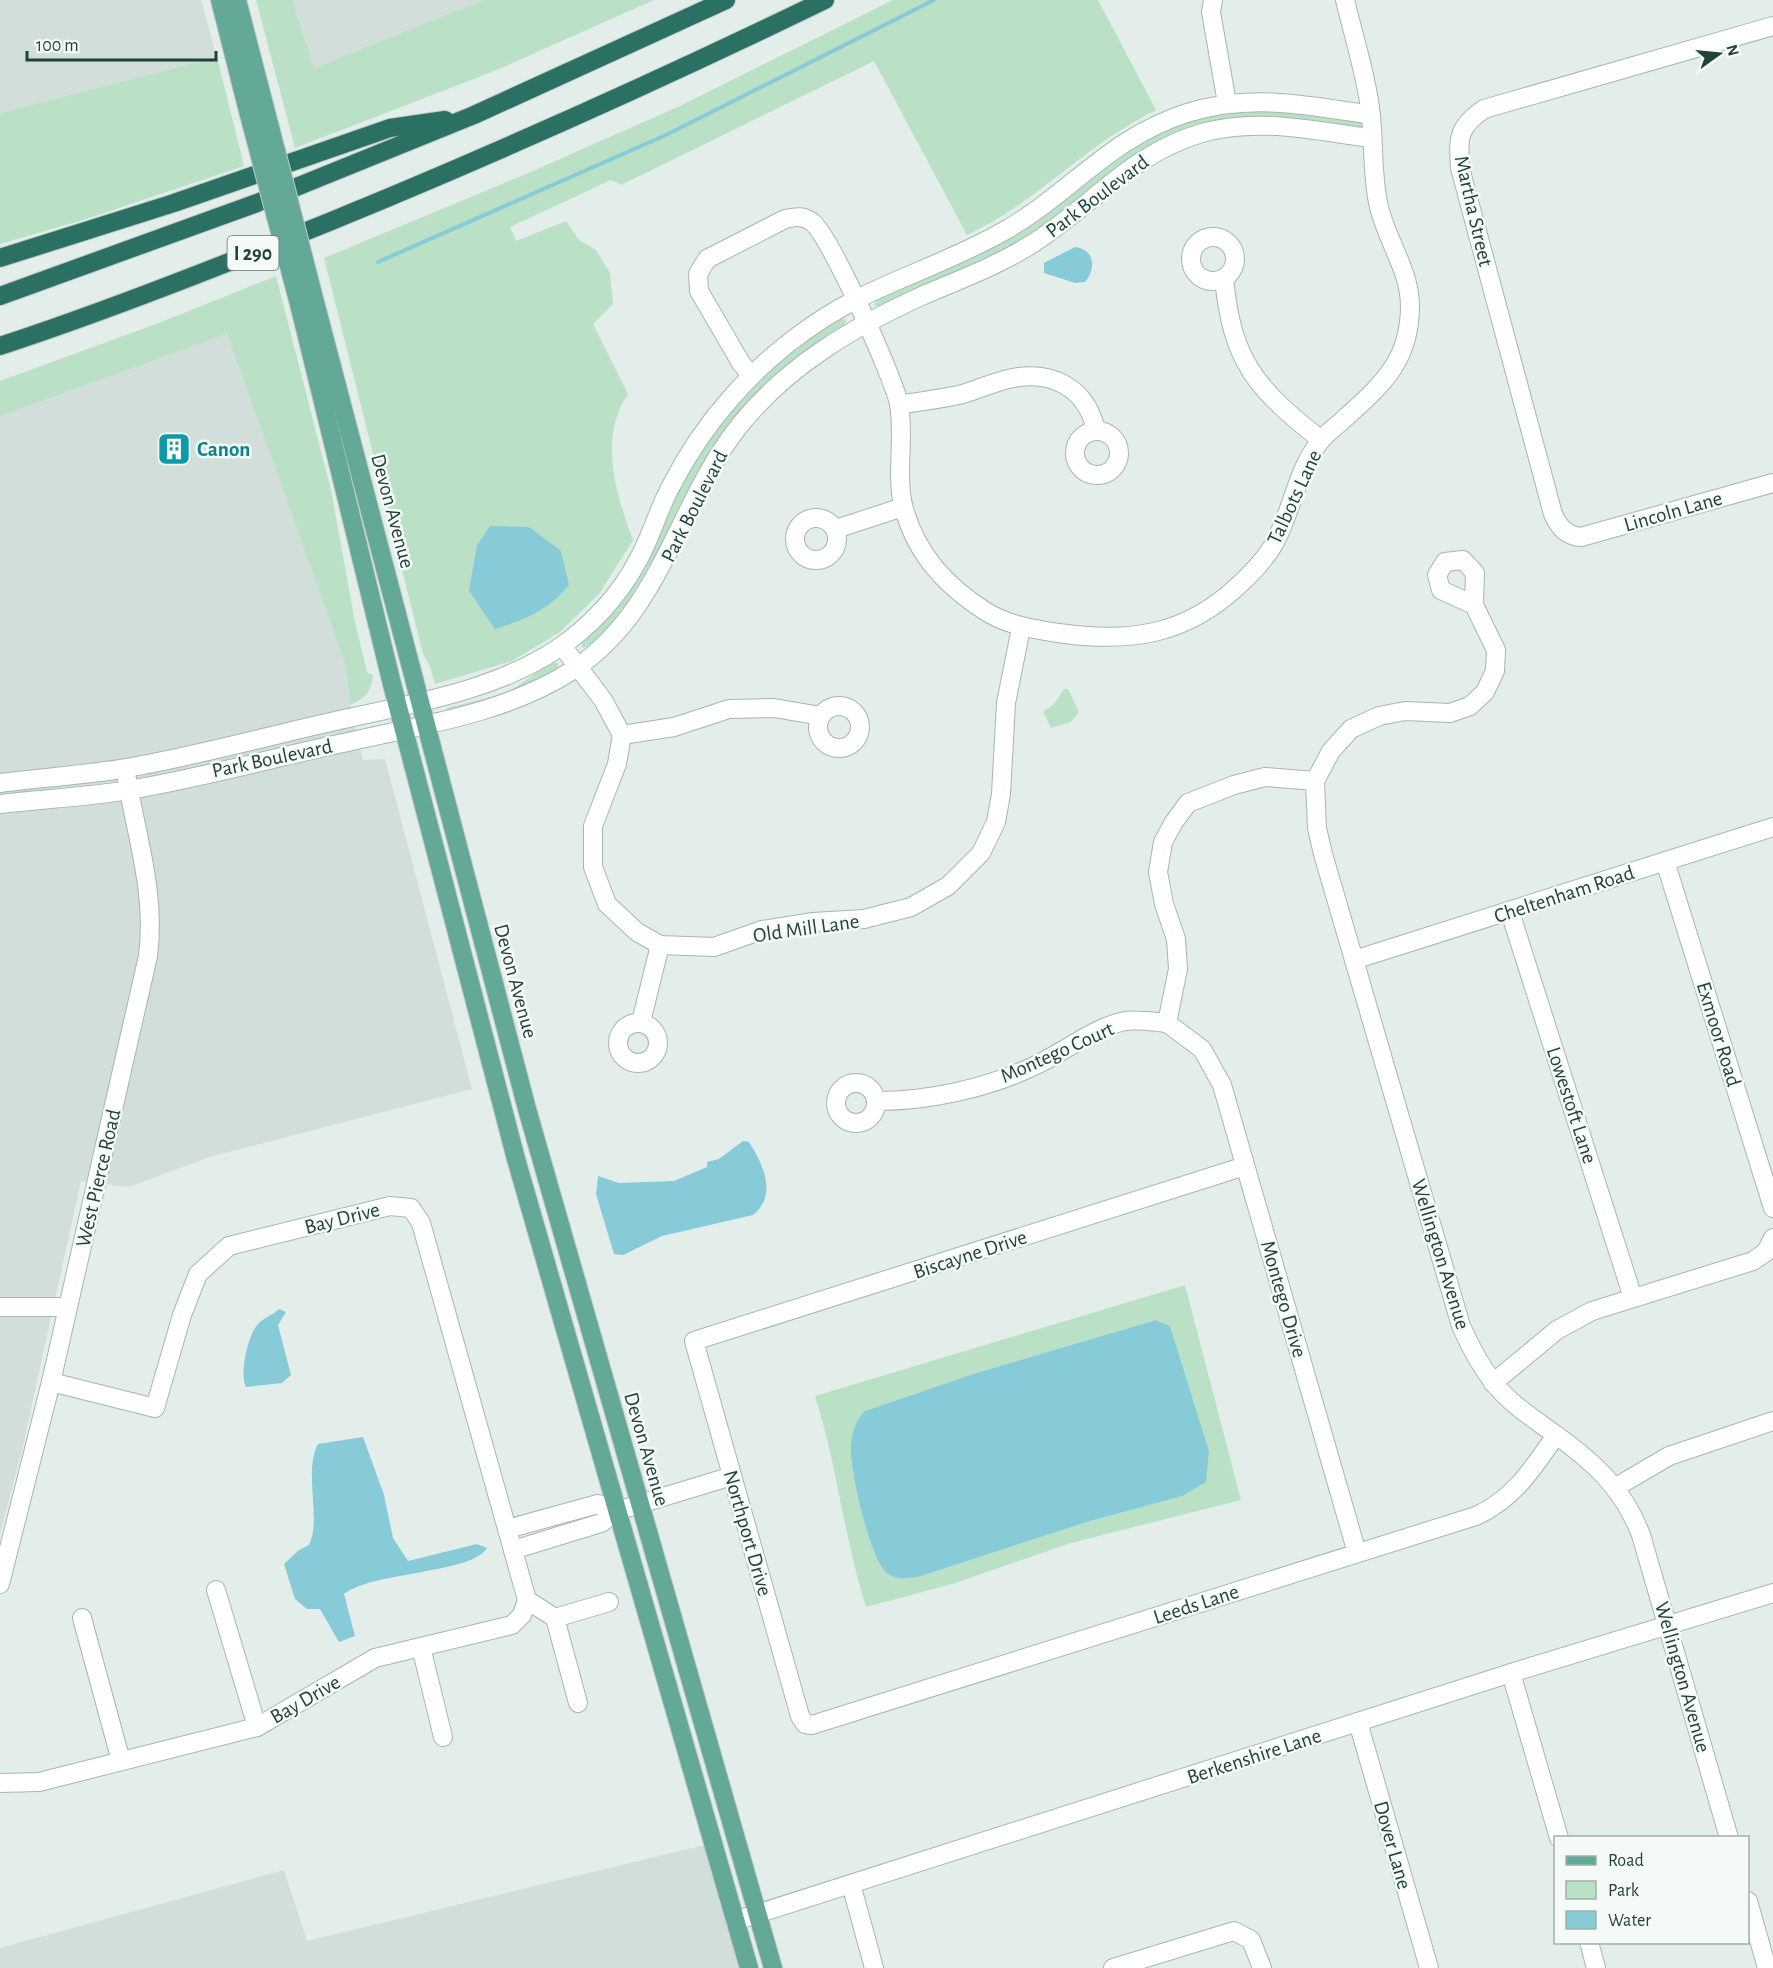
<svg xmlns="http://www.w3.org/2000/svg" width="1773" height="1968" font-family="'Alegreya Sans',sans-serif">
<rect width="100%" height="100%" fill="#e3eeea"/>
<!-- built -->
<g fill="#d1ded9">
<polygon points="0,0 201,0 217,57 0,113"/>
<polygon points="292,0 483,0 314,68"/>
<polygon points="227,334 346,666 350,705 363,760 385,759 472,1089 210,1157 128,1187 81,1181 22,1450 0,1534 0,416"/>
<polygon points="704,1845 740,1968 0,1968 0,1948 284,1870 307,1941"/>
</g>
<!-- green -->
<g fill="#bae1c5" fill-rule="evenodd">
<polygon points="256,0 292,0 314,68 483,0 654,0 497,70 295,148"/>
<path d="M893,0h205l58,110c-70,34 -117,91 -189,125l-93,-174 -253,124 -10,-5 -101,47 6,14 50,-20 13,19 17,10 14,23 3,31 -20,20 35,70c-30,43 -12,101 5,146l-34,54 -39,38 -48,29 -77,23 -5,-18 -7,-12 -99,-396 202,-84 154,-68z"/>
<polygon points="217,57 244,166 83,220 0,244 0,113"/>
<polygon points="1260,108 1361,121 1363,125 1360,128 1160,141 1126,160 1049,223 1017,243 880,307 874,305 877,299 1091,176 1150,136 1193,119"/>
<path d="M276,276l55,214 24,132 12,50 6,3c-2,17 -7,23 -23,30l-4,-39 -119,-332 -227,82v-35l156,-57z"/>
<path d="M841,318l5,2 -1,6 -138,132 -26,46 -24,57 -25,40 -41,44 -9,3v-8c27,-39 57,-79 82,-120 8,-13 12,-28 20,-41 34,-60 92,-131 157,-161z"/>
<polygon points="552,662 558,663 558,670 514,693 447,711 447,708 507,693"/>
<polygon points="1064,689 1068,689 1079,712 1071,722 1051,728 1043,712 1054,704"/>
<path d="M1185,1285l56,215 -170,43 -119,41 -86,23c-22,-69 -29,-142 -51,-211zM1156,1320l14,6 39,125 -27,45 -95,26 -169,55 -59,-87 -8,-45 14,-34 111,-38z"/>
</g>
<!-- water -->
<g fill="#87cad8">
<path d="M1075,247c19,2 22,21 10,35l-10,1 -31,-10v-10z"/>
<path d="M490,526l39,1 32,24 8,34c-20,25 -45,35 -74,44l-26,-38 8,-46z"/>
<path d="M743,1141l6,1c14,22 29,53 4,73l-91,21 -39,19 -9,-1 -18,-60 2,-18 21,7 55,-2 33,-14v-5l12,-3z"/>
<path d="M279,1309l7,3 -8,13 13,50 -9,8 -36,4c-7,-13 2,-54 13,-64 6,-6 14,-8 20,-14z"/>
<path d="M1156,1320l14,6 39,125 -3,31 -24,14 -95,26 -169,55c-13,1 -24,4 -34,-7 -15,-17 -35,-103 -33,-125 1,-13 5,-25 14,-34l111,-38z"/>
<path d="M363,1437l21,58 9,43 15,23 69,-17 10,4c-16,26 -113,23 -143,46l11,42 -16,6 -19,-33h-13l-12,-10 -11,-35 15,-14 10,-5c13,-27 -6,-72 9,-101z"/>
</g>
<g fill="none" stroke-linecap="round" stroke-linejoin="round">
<!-- stream -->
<polyline stroke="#87cad8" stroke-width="4" points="378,262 666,135 934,0"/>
<defs>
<g id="minor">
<polyline points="1213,0 1211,12 1227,103"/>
<path d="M1773,26l-289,83c-26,18 -26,28 -24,59l93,346c6,13 13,22 28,23l192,-54"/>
<circle cx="1213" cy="259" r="22"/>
<path d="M1224,278c8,85 33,111 97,162"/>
<path d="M751,376l-10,-13 -42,-72 -1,-17 9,-15 78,-40c10,-2 18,-4 27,3 18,13 82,157 87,182 6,34 -4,72 5,105 13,46 42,77 81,102 22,14 47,18 73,22 71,10 127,3 181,-48 13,-12 28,-28 36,-43 18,-33 21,-71 46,-102 6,-7 14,-13 21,-19 38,-35 68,-58 68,-115 0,-35 -23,-65 -31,-99 -7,-29 -5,-61 -8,-91 -4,-38 -17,-78 -26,-116"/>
<path d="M899,405c21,-4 44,-6 64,-11 15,-5 30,-11 45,-15 43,-10 78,8 88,51"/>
<circle cx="1097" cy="453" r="22"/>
<circle cx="816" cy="539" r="21"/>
<polyline points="836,529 903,507"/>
<polyline points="562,646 603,700 622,735 617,764 593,826 593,867 607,904 637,932 660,945 714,947 762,930 813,922 864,919 911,907 948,886 981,853 996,822 1001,794 1006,703 1021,628"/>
<circle cx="839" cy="727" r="21"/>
<polyline points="622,735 674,727 729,709 774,708 821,716"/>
<path d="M1315,781l2,47 6,26 138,472c9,20 19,39 32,56 17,22 41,37 63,53 39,28 68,55 85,100l88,303"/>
<polyline points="1315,781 1265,777 1234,785 1188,803 1174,822 1163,842 1158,872 1164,904 1176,939 1178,969 1167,1023 1202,1049 1222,1085 1357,1553"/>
<polyline points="1315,781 1331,751 1351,729 1379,716 1405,711 1450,713 1470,706 1485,692 1495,671 1496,650 1474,605 1475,573 1463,560 1445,562 1437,575 1441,590 1474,605"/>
<path d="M0,783c40,-5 81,-8 121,-14 72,-12 143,-32 214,-48 75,-17 157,-29 222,-72 33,-22 63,-54 81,-89 13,-23 20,-50 33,-74 16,-31 36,-61 59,-87 34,-40 80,-76 127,-100 48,-24 100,-41 147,-68 67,-38 105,-93 183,-118 62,-20 121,-8 184,2"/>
<path d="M0,804c43,-5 87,-7 129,-14 72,-12 143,-32 214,-47 78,-18 162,-29 230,-73 90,-59 103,-165 167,-245 48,-60 115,-99 184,-130 35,-15 70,-28 103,-48 62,-37 102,-93 175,-114 56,-16 113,-2 169,5"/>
<polyline points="1665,861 1773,1208"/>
<polyline points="1510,912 1633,1298"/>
<polyline points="1354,960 1773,827"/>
<polyline points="641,1022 660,945"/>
<circle cx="638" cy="1043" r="20"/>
<circle cx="856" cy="1103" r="20"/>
<path d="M877,1101c52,0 111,-13 157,-35 31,-14 58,-38 91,-45 13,-2 29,1 42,2"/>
<path d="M1245,1166l-551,175 106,375 5,8 7,1 664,-209c38,-17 57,-48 80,-81"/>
<polyline points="0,1307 67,1307"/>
<polyline points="1493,1383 1557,1330 1592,1311 1753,1261 1766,1252 1773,1238"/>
<polyline points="1616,1487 1669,1456 1773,1421"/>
<polyline points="507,1529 598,1504 617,1511"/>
<polyline points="513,1550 601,1523 617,1511 732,1476"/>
<path d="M0,1584l51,-202 97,-426c8,-62 -11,-117 -21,-177"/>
<polyline points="216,1590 257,1727"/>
<polyline points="527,1600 555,1618 609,1602"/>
<polyline points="82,1618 121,1761"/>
<polyline points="555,1618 578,1703"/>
<polyline points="421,1647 443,1737"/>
<polyline points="1511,1673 1559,1838"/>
<polyline points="1358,1722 1429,1968"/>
<polyline points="0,1783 39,1782 257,1727 375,1658 512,1625 522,1615 527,1600 421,1223 411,1208 390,1206 229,1246 198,1274 182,1315 155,1408 51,1382"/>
<polyline points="851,1884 874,1968"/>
<polyline points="1748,1901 1767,1968"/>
<polyline points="735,1921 1511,1673 1773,1593"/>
<polyline points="1589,1942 1596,1968"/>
<polyline points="1113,1968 1234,1931 1251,1940 1262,1968"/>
</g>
<g id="major">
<polyline points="220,0 249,115"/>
<polyline points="237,0 265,108"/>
<polyline points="315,302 527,1109 773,1968"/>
<polyline points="300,308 392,684 516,1159 749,1968"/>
</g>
<g id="highway">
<polyline points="0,258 174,203 390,128 445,120"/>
<polyline points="0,296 257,203 474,115 726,0"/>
<path d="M0,346c92,-30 182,-65 272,-101 188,-75 371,-157 553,-245"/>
</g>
</defs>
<!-- minor casing -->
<use href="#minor" stroke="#a5b7b1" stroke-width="20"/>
<!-- major casing -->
<use href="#major" stroke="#c1cac8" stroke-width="20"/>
<!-- highway casing -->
<use href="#highway" stroke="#c1cac8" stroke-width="20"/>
<!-- minor -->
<use href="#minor" stroke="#fff" stroke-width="18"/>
<!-- major -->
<use href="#major" stroke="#64a897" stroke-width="18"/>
<!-- highway -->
<use href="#highway" stroke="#2a7163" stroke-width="18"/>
<defs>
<g id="major-bridge">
<polyline points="265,108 315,302"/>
<polyline points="249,115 300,308"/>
</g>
</defs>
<!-- major-bridge casing -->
<use href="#major-bridge" stroke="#c1cac8" stroke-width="20" stroke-linecap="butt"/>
<!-- major-bridge -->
<use href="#major-bridge" stroke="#64a897" stroke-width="18"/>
</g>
<!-- icons -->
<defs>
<symbol id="building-square" viewBox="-11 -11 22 22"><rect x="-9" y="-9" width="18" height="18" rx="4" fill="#0f9aa8" stroke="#f5faf7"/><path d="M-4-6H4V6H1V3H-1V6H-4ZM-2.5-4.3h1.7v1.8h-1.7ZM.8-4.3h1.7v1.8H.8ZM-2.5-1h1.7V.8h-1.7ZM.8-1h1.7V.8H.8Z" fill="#fff"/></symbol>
</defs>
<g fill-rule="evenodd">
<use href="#building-square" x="155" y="430" width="38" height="38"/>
</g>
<g text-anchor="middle" stroke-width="5" stroke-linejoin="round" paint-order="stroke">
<!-- shield labels -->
<rect fill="#f5faf7" stroke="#617972" stroke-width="1.5" x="227.5" y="236" width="51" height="34" rx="4.5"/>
<g font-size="20" font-weight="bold" fill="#214239">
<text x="253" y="260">I 290</text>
</g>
<!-- street labels -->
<g font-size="21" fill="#214239" stroke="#f5faf7">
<text transform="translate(1097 196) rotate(-37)" y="7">Park Boulevard</text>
<text transform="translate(1474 211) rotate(77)" y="7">Martha Street</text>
<text transform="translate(1294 497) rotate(-65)" y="7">Talbots Lane</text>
<text transform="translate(694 506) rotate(-63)" y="7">Park Boulevard</text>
<text transform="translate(393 511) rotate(75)" y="7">Devon Avenue</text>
<text transform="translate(1673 511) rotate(-16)" y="7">Lincoln Lane</text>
<text transform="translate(272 758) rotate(-12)" y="7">Park Boulevard</text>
<text transform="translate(1564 894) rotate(-18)" y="7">Cheltenham Road</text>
<text transform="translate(806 928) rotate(-8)" y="7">Old Mill Lane</text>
<text transform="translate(516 981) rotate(75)" y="7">Devon Avenue</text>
<text transform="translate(1719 1034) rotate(73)" y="7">Exmoor Road</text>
<text transform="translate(1057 1052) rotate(-24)" y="7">Montego Court</text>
<text transform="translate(1572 1105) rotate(72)" y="7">Lowestoft Lane</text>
<text transform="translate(98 1178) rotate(-77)" y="7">West Pierce Road</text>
<text transform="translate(342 1218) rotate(-14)" y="7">Bay Drive</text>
<text transform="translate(970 1254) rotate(-18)" y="7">Biscayne Drive</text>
<text transform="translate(1441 1254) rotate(73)" y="7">Wellington Avenue</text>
<text transform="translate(1284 1299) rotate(74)" y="7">Montego Drive</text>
<text transform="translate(647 1449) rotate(74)" y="7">Devon Avenue</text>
<text transform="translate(748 1533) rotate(74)" y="7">Northport Drive</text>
<text transform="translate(1196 1604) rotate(-18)" y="7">Leeds Lane</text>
<text transform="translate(1683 1677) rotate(74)" y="7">Wellington Avenue</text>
<text transform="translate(305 1699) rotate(-30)" y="7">Bay Drive</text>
<text transform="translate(1254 1756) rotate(-18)" y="7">Berkenshire Lane</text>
<text transform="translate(1393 1845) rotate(74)" y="7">Dover Lane</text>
</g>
<!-- culture labels -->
<g font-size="21" font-weight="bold" fill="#0d838f" stroke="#f5faf7" text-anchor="start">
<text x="197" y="456">Canon</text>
</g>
</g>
<!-- legend -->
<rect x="1554" y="1836" width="195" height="108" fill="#f5faf7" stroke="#a0b0ab" stroke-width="1.5"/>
<rect x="1566" y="1856" width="30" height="9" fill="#64a897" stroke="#a0b0ab" stroke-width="1.5"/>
<text x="1608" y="1866" font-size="18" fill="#214239">Road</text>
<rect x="1566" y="1881" width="30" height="18" fill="#bae1c5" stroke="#a0b0ab" stroke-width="1.5"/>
<text x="1608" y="1896" font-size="18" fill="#214239">Park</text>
<rect x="1566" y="1911" width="30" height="18" fill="#87cad8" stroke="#a0b0ab" stroke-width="1.5"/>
<text x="1608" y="1926" font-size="18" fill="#214239">Water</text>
<!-- north arrow -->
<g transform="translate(1719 54) rotate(75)" stroke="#f5faf7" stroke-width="4.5" paint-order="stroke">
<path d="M0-4.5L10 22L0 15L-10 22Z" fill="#214239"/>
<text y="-9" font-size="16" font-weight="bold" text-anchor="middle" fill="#214239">N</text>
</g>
<!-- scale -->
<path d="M27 51v9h189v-9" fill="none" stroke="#214239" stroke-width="3"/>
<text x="36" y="51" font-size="18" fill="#214239" stroke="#f5faf7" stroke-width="4.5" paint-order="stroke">100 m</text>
</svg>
